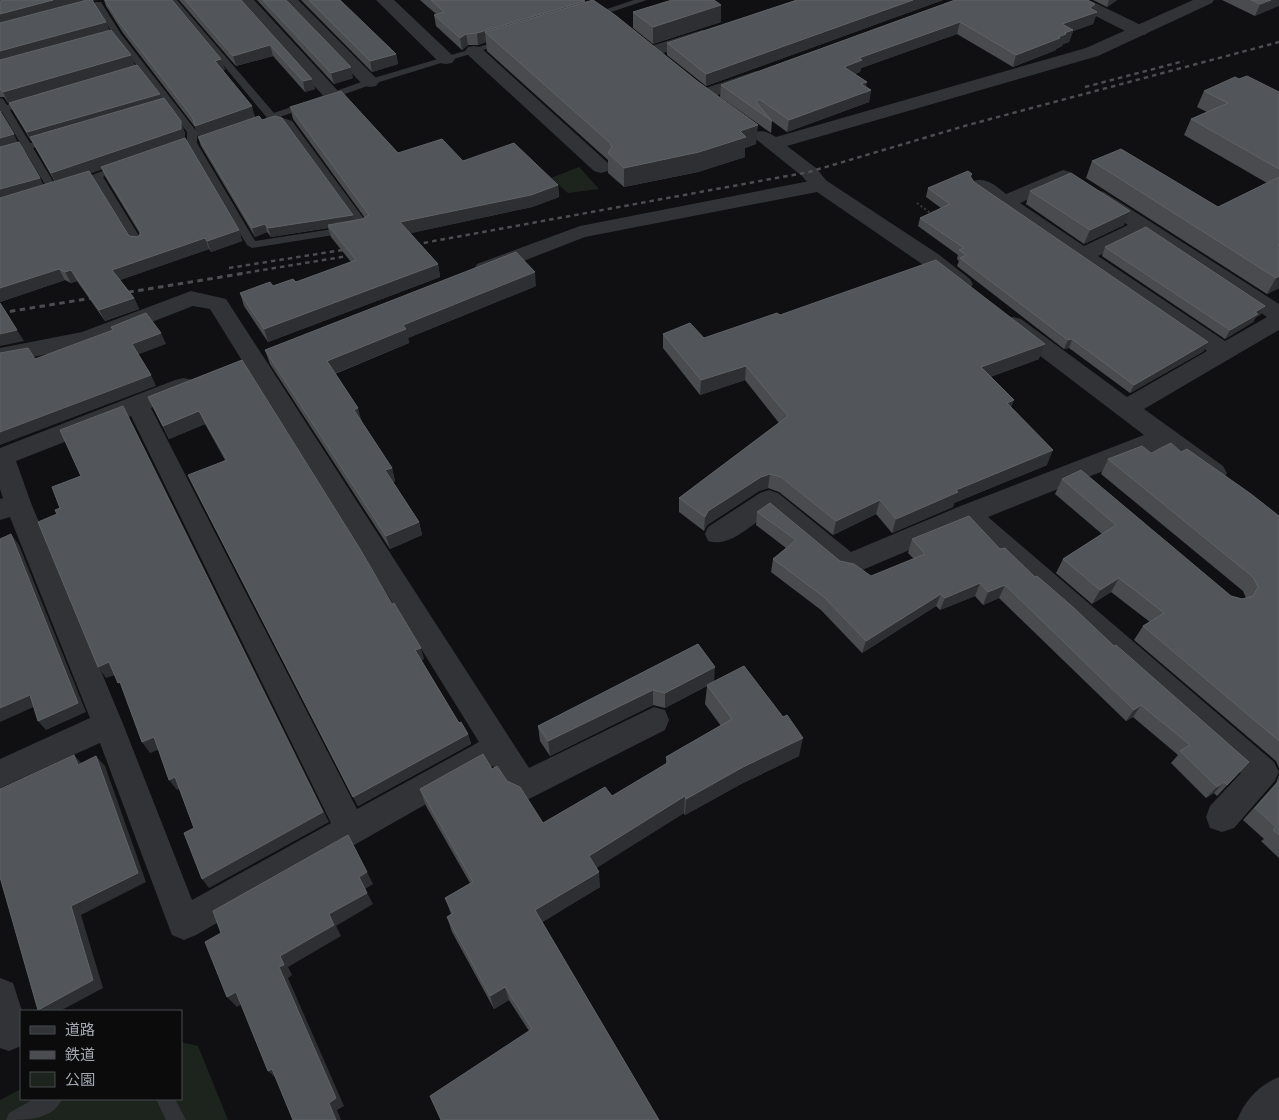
<svg xmlns="http://www.w3.org/2000/svg" width="1279" height="1120" font-family="'Fira Sans','Noto Sans JP',sans-serif">
<rect width="100%" height="100%" fill="#101012"/>
<!-- green -->
<g fill="#1d241e">
<polygon points="579,167 599,189 568,193 551,178"/>
<polygon points="181,1042 198,1046 228,1120 0,1120 0,1100 21,1089 21,1099 181,1099"/>
</g>
<g fill="none" stroke-linecap="round" stroke-linejoin="round">
<!-- path -->
<polyline stroke="#38393d" stroke-width="2" stroke-dasharray="2 2.5" stroke-linecap="butt" points="917,203 933,215"/>
<!-- service -->
<g fill="#323336" fill-rule="evenodd">
<polygon points="169,0 177,0 274,113 367,80 502,40 509,42 373,84 280,117 292,121 370,227 365,230 252,248 247,245 187,143 187,132 115,37 94,4 95,2 101,2 121,34 197,132 197,143 255,241 358,225 286,125 268,119"/>
<polygon points="634,0 647,0 593,18 586,16"/>
<polygon points="0,98 3,99 7,105 28,99 33,102 10,110 30,143 52,137 57,140 33,148 59,191 58,193 50,193 25,151 0,158 0,152 22,146 2,112 0,113"/>
<polygon points="120,164 123,165 123,169 103,177 144,244 143,246 135,246 94,180 77,186 72,183"/>
<path d="M34,1099h28c-9,21 -36,21 -56,21l3,-7z"/>
<polygon points="156,1099 175,1099 186,1120 166,1120"/>
</g>
<!-- minor -->
<g fill="#323336" fill-rule="evenodd">
<polygon points="237,0 254,0 339,92 342,96 339,100 333,101 327,100"/>
<polygon points="281,0 298,0 376,78 379,82 376,86 370,87 364,86"/>
<polygon points="376,0 394,0 452,55 455,59 452,63 446,64 440,63"/>
<polygon points="1068,0 1089,0 1145,27 1148,31 1145,35 1133,35 1070,3"/>
<polygon points="702,30 708,31 711,35 708,39 651,57 645,56 642,52 645,48"/>
<polygon points="474,46 480,47 608,163 611,167 608,171 601,173 594,171 468,55 465,51 468,47"/>
<polygon points="756,71 762,72 765,76 762,80 703,100 697,99 694,95 697,91"/>
<path d="M1063,170l7,2 3,4 -3,4 -50,23 64,43 44,-21 -38,-25 -3,-4 3,-4 7,-2 7,2 175,112v26l-135,79 79,57 4,7 -4,7 -9,3 -9,-3 -44,-32 -173,69 286,245 5,10 -5,10 -40,46 -12,4 -12,-4 -4,-11 4,-11 31,-33 -277,-246 -116,49 -10,-3 -70,-59c-17,11 -39,34 -60,27l-3,-7 3,-7 52,-34 9,-3 9,3 73,59 107,-45 186,-72 -139,-106 -3,-5 3,-5 8,-2 8,2 106,78 80,-46 -234,-162 -3,-4 3,-4c14,-4 23,5 33,13zM1142,234l125,83 -42,24 -127,-85z"/>
<polygon points="820,179 827,181 938,254 970,279 973,284 970,289 962,291 954,289 922,264 817,192 585,237 485,276 477,274 474,269 477,264 580,226"/>
<path d="M191,291l35,8 303,469 125,-61 11,3 4,10 -4,10 -142,72 -11,-5 -19,-31 -297,169 -12,5 -12,-5 -72,-192 -100,45v-29l90,-41 -80,-201 -10,3v-21l3,-1 -3,-9v-41l175,-68 9,-2 9,2 3,6 -3,6 -42,16 206,401 122,-67 -269,-433 -17,-3 -98,38 -95,20v-16l82,-16zM131,416l200,407 -139,77 -69,-176 -92,-221 -15,-42z"/>
<polygon points="0,978 13,983 22,1011 21,1046 9,1051 0,1048"/>
<path d="M1279,1077v43h-42c8,-20 22,-35 42,-43z"/>
</g>
<!-- tertiary -->
<path fill="#323336" fill-rule="evenodd" d="M1193,0h21l-2,3 -114,53 -311,90 29,22 14,17 -3,4 -7,2 -7,-2 -11,-13 -50,-40 3,-4c9,-2 13,0 21,5l310,-89z"/>
<!-- rail-far1 -->
<g stroke="#4b4d51" stroke-width="2.5" stroke-dasharray="4.5 4" stroke-linecap="butt">
<polyline points="1085,87 1184,61"/>
<polyline points="407,246 809,172 968,125 1279,42"/>
<polyline points="229,268 355,248"/>
<polyline points="238,274 360,254"/>
</g>
<!-- rail -->
<polyline stroke="#4b4d51" stroke-width="3" stroke-dasharray="5.5 4.5" stroke-linecap="butt" points="0,313 246,273"/>
</g>
<!-- wall -->
<g fill="#494b4e" fill-rule="evenodd">
<polygon points="104,0 172,0 221,59 225,70 223,70 255,117 198,137 195,127 123,33 106,6"/>
<polygon points="179,0 241,0 312,79 315,89 305,92 273,56 236,66"/>
<polygon points="257,0 286,0 353,78 334,84"/>
<polygon points="301,0 340,0 396,54 398,64 372,72"/>
<polygon points="420,0 583,0 756,144 745,148 745,157 698,172 624,187 608,173 608,160 487,51 486,42 478,45 468,45 462,50 436,26 434,15 436,14"/>
<polygon points="797,0 943,0 706,86 667,55 667,43"/>
<polygon points="955,0 1095,4 1094,10 1097,12 1093,24 1073,31 1069,42 1063,44 1062,46 1056,49 1056,50 1013,67 957,34 861,68 860,72 855,74 866,87 871,90 869,102 787,132 772,121 771,133 720,97 721,85"/>
<polygon points="1093,0 1117,0 1107,7"/>
<polygon points="1222,0 1279,0 1255,16"/>
<path d="M0,1h93l13,21 3,8 26,35 25,29 1,5 24,34v5l54,92 3,11 -31,11 -2,-3 -89,31 14,18 5,11 -34,12 -28,-40 -6,2 -6,-3 -65,22 18,-159 22,35 3,7 12,-3 -19,-33 -4,-8h-1l-18,-30 -4,-8h-1l-4,-6h-4zM102,169l4,9 34,56 -2,3 -9,-1 -39,-63z"/>
<polygon points="633,12 721,22 653,44 633,28"/>
<polygon points="1239,79 1279,92 1279,288 1267,294 1086,178 1092,161 1218,207 1267,183 1184,135 1191,119 1207,112 1197,107 1204,91"/>
<polygon points="290,107 398,153 463,161 558,185 559,197 532,207 410,233 438,264 440,277 268,342 244,306 240,293 296,282 351,262 331,237 328,228 271,237 267,232 255,237 201,146 198,137 262,120 353,215 354,221 362,219 365,218 293,119"/>
<polygon points="972,174 971,177 974,182 1204,351 1130,393 1069,348 1064,349 957,266 959,261 957,259 958,255 918,226 920,218 941,208 926,197 928,188"/>
<polygon points="1030,191 1124,225 1084,244 1026,204"/>
<polygon points="1105,247 1265,306 1260,315 1256,317 1253,322 1225,339 1102,256"/>
<polygon points="536,286 408,338 409,343 335,374 362,422 392,468 395,481 393,482 419,522 422,535 390,549 270,364 265,350"/>
<polygon points="780,315 1039,359 990,377 1011,407 1047,465 954,503 953,507 892,533 876,514 833,535 779,492 768,488 759,491 707,525 704,531 679,512 679,498 779,423 745,380 700,395 663,348 663,334 704,338"/>
<polygon points="242,360 424,659 421,660 459,723 468,734 471,744 358,806 194,487 225,460 205,424 169,439 148,397"/>
<polygon points="1181,452 1279,516 1279,768 1276,761 1134,640 1143,626 1150,622 1111,592 1092,604 1056,573 1063,559 1102,534 1055,494 1062,479 1231,596 1242,599 1246,598 1243,591 1101,474 1108,459 1151,453"/>
<polygon points="757,512 840,561 871,576 914,559 908,553 912,539 1000,549 1035,577 1114,646 1249,762 1217,796 1214,793 1206,798 1171,763 1178,755 1133,717 1126,721 999,598 983,605 975,596 940,610 936,606 862,653 821,610 771,572 773,559 786,548 756,525"/>
<polygon points="698,644 714,682 799,756 741,784 685,815 684,813 596,868 600,887 542,922 659,1120 529,1031 509,1000 494,1009 452,932 447,917 451,914 445,898 470,883 426,806 420,789 492,769 507,781 543,823 612,796 666,764 666,757 721,726 705,704 707,686 665,708 653,705 550,756 540,741 538,726"/>
<polygon points="1279,775 1279,858 1261,841 1264,839 1243,820 1276,783"/>
</g>
<!-- shaded-wall -->
<g fill="#2e2f32">
<polygon points="53,0 97,0 0,25 0,14"/>
<polygon points="913,0 943,0 706,86 706,74"/>
<polygon points="1109,0 1117,0 1107,7"/>
<polygon points="1271,0 1279,0 1279,6 1255,16 1260,4"/>
<polygon points="585,1 585,13 485,32 486,42 478,45 477,33"/>
<polygon points="1095,4 1093,13 1097,12 1093,24 1073,31 1069,42 1063,44 1062,46 1056,49 1056,50 1013,67 1016,55 1062,24"/>
<polygon points="721,5 721,22 653,44 653,27"/>
<polygon points="106,22 110,33 0,63 0,51"/>
<polygon points="960,22 957,34 861,68 860,72 842,79 844,67 859,58"/>
<polygon points="466,34 468,45 462,50 460,38"/>
<polygon points="270,45 273,56 236,66 233,56"/>
<polygon points="396,54 398,64 372,72 370,61"/>
<polygon points="131,55 135,66 8,103 3,92"/>
<polygon points="221,59 225,70 218,71 215,61"/>
<polygon points="351,67 353,78 334,84 331,73"/>
<polygon points="312,79 315,89 305,92 303,81"/>
<polygon points="867,82 865,93 871,90 869,102 787,132 789,120"/>
<polygon points="160,94 163,103 31,141 27,132"/>
<polygon points="252,106 255,117 198,137 195,126"/>
<polygon points="181,121 185,133 185,141 57,185 51,173"/>
<polygon points="758,125 756,144 745,148 745,157 698,172 624,187 624,168 740,131"/>
<polygon points="14,134 19,145 0,150 0,138"/>
<polygon points="40,178 45,189 0,202 0,189"/>
<polygon points="558,185 559,197 532,207 403,235 400,222"/>
<polygon points="1130,211 1124,225 1084,244 1090,230"/>
<polygon points="353,215 355,224 328,225 328,228 271,237 268,228"/>
<polygon points="265,224 267,232 255,237 252,228"/>
<polygon points="239,230 242,241 211,252 207,241"/>
<polygon points="205,238 209,249 117,281 112,270"/>
<polygon points="438,264 440,277 268,342 264,329"/>
<polygon points="59,269 65,280 0,302 0,288"/>
<polygon points="71,270 77,281 71,283 65,272"/>
<polygon points="535,272 536,286 408,338 409,343 331,375 327,361 403,325"/>
<polygon points="1279,276 1279,288 1267,294 1276,278"/>
<polygon points="134,298 139,309 105,321 99,310"/>
<polygon points="1265,306 1260,315 1256,317 1253,322 1225,339 1230,330 1255,312"/>
<polygon points="17,330 24,341 0,346 0,334"/>
<polygon points="161,333 166,344 137,355 132,344"/>
<polygon points="1072,339 1069,348 1064,349 1068,340"/>
<polygon points="1208,342 1204,351 1130,393 1134,385"/>
<polygon points="1045,344 1039,359 976,382 981,367"/>
<polygon points="746,366 745,380 700,395 701,380"/>
<polygon points="151,375 156,386 0,445 0,432"/>
<polygon points="1014,400 1008,415 1007,403"/>
<polygon points="358,408 362,422 358,424 354,410"/>
<polygon points="199,411 205,424 169,439 163,426"/>
<polygon points="130,418 329,822 209,888 202,879 323,812"/>
<polygon points="1053,450 1047,465 954,503 953,507 892,533 896,519 956,490"/>
<polygon points="392,468 395,481 389,484 385,470"/>
<polygon points="770,474 768,488 759,491 707,525 704,531 705,517 708,511 761,477"/>
<polygon points="880,500 876,514 833,535 836,521"/>
<polygon points="419,522 422,535 390,549 386,536"/>
<polygon points="11,534 19,545 86,712 46,730 38,721"/>
<polygon points="1119,578 1111,592 1092,604 1100,590"/>
<polygon points="980,583 975,596 940,610 945,598"/>
<polygon points="1005,585 999,598 983,605 988,592"/>
<polygon points="941,594 936,606 862,653 866,641"/>
<polygon points="421,648 424,659 418,662 415,650"/>
<polygon points="109,662 118,674 106,678 98,667"/>
<polygon points="715,667 714,682 665,708 665,693"/>
<polygon points="653,690 653,705 550,756 548,741"/>
<polygon points="30,695 38,705 0,722 0,708"/>
<polygon points="1141,705 1133,717 1126,721 1134,710"/>
<polygon points="468,734 471,744 358,806 353,797"/>
<polygon points="154,737 162,748 150,753 142,742"/>
<polygon points="803,738 799,756 741,784 685,815 686,799 743,767"/>
<polygon points="74,755 83,765 78,765"/>
<polygon points="96,756 105,766 146,882 81,915 103,988 60,1011 39,1011 38,1010 71,906"/>
<polygon points="175,777 182,787 177,790 169,780"/>
<polygon points="1224,782 1214,793 1206,798 1217,787"/>
<polygon points="685,796 684,813 590,872 589,856"/>
<polygon points="367,872 373,884 365,889 373,904 336,926 341,936 288,967 292,975 288,978 344,1106 337,1110 341,1120 336,1120 329,1103 279,967 280,956 329,914 359,877"/>
<polygon points="599,872 600,887 538,925 535,910"/>
<polygon points="505,987 509,1000 494,1009 490,996"/>
<polygon points="236,992 245,1002 237,1007 227,997"/>
<polygon points="272,1069 277,1079 268,1071"/>
</g>
<!-- building -->
<g fill="#525559" stroke="#5f6267">
<polygon points="3,0 53,0 0,14 0,1"/>
<polygon points="87,0 92,0 106,22 0,51 0,23"/>
<polygon points="105,0 172,0 221,59 215,61 252,106 195,126 193,118 119,22"/>
<polygon points="185,0 241,0 312,79 303,81 270,45 233,56"/>
<polygon points="263,0 286,0 351,67 331,73"/>
<polygon points="309,0 340,0 396,54 370,61"/>
<polygon points="431,0 583,0 585,1 477,33 466,34 460,38 434,15 444,12"/>
<polygon points="593,0 615,15 697,81 758,125 740,131 746,137 699,152 624,168 608,153 612,147 609,142 485,32"/>
<polygon points="672,0 714,0 721,5 653,27 633,12"/>
<polygon points="797,0 913,0 706,74 667,43"/>
<polygon points="955,0 1087,0 1095,4 1090,8 1097,12 1062,24 1073,30 1064,33 1066,34 1058,37 1060,38 1016,55 960,22 859,58 862,60 844,67 867,82 861,84 871,90 789,120 759,99 756,102 772,121 721,85"/>
<polygon points="1251,0 1271,0 1260,4"/>
<polygon points="111,30 131,55 3,92 0,89 0,60"/>
<polygon points="137,65 160,94 27,132 9,103"/>
<polygon points="1247,76 1279,92 1279,169 1191,119 1228,103 1204,91 1235,77 1239,79"/>
<polygon points="341,91 398,153 442,139 463,161 514,143 558,185 531,195 400,222 438,264 264,329 240,293 270,282 273,286 293,279 296,282 356,260 328,225 362,219 369,215 290,107"/>
<polygon points="164,98 181,121 181,129 51,173 30,137"/>
<polygon points="0,111 14,134 0,138"/>
<polygon points="259,116 262,120 275,116 282,118 353,215 268,228 265,224 252,228 198,137"/>
<polygon points="185,138 239,230 207,241 205,238 112,270 134,298 99,310 71,270 65,272 59,269 0,288 0,198 89,171 129,236 138,237 141,232 101,167"/>
<polygon points="19,142 40,178 0,189 0,147"/>
<polygon points="1121,149 1218,207 1279,177 1279,244 1278,245 1279,246 1279,276 1276,278 1092,161"/>
<polygon points="968,171 972,174 970,176 974,182 1208,342 1134,385 1072,339 1068,340 960,258 966,255 959,250 964,248 920,218 950,204 928,188"/>
<polygon points="1071,173 1130,211 1090,230 1030,191"/>
<polygon points="1146,227 1265,306 1255,312 1258,314 1230,330 1105,247"/>
<polygon points="516,252 535,272 403,325 406,329 327,361 358,408 354,410 392,468 385,470 419,522 386,536 265,350"/>
<polygon points="936,260 1045,344 981,367 1014,400 1007,403 1053,450 956,490 958,492 896,519 880,500 836,521 781,477 770,474 761,477 708,511 705,517 679,498 788,416 746,366 701,380 663,334 690,323 704,338 777,313 780,315"/>
<polygon points="0,303 17,330 0,334"/>
<polygon points="146,313 161,333 132,344 151,375 0,432 0,353 28,348 35,359 113,330 111,327"/>
<polygon points="242,360 360,549 392,604 394,603 421,648 415,650 459,723 461,722 468,734 353,797 188,475 227,460 199,411 163,426 148,397"/>
<polygon points="123,406 323,812 202,879 184,833 194,828 175,777 169,780 154,737 142,742 120,682 118,683 109,662 98,667 38,522 57,514 55,510 60,508 52,487 81,476 60,430"/>
<polygon points="1171,443 1181,452 1187,449 1251,494 1279,516 1279,741 1143,626 1164,613 1119,578 1100,590 1063,559 1116,525 1062,479 1081,470 1231,596 1242,599 1253,596 1258,587 1253,577 1108,459 1142,446 1151,453"/>
<polygon points="770,503 840,561 854,564 871,576 925,554 912,539 969,516 1000,549 1005,548 1035,577 1037,576 1074,608 1114,646 1116,645 1249,762 1227,785 1224,782 1217,787 1180,751 1190,745 1141,705 1134,710 1005,585 988,592 980,583 945,598 941,594 866,641 824,597 773,559 796,540 757,512"/>
<polygon points="11,534 78,703 38,721 30,695 0,708 0,539"/>
<polygon points="698,644 715,667 665,693 653,690 548,741 538,726"/>
<polygon points="744,666 783,717 787,715 803,738 743,767 686,799 685,796 589,856 599,872 535,910 659,1120 441,1120 430,1096 532,1029 505,987 490,996 447,917 453,913 445,898 473,882 420,789 483,754 492,769 497,766 507,781 520,787 543,823 605,787 612,796 669,762 666,757 732,719 707,685"/>
<polygon points="74,755 78,765 96,756 138,873 71,906 93,980 38,1010 0,877 0,789"/>
<polygon points="1279,781 1279,835 1273,830 1276,827 1255,808"/>
<polygon points="348,835 367,872 359,877 367,893 329,914 334,925 280,956 284,965 279,967 336,1098 329,1103 336,1120 293,1120 272,1069 268,1071 236,992 227,997 205,942 221,933 213,911"/>
</g>
<!-- legend -->
<rect x="20" y="1010" width="162" height="90" fill="#0b0b0c" stroke="#484a4e"/>
<rect x="30" y="1026" width="25" height="8" fill="#323336" stroke="#484a4e"/>
<text x="65" y="1035" font-size="15" fill="#a3a8b1">道路</text>
<rect x="30" y="1051" width="25" height="8" fill="#4b4d51" stroke="#484a4e"/>
<text x="65" y="1060" font-size="15" fill="#a3a8b1">鉄道</text>
<rect x="30" y="1072" width="25" height="15" fill="#1d241e" stroke="#484a4e"/>
<text x="65" y="1085" font-size="15" fill="#a3a8b1">公園</text>
</svg>
